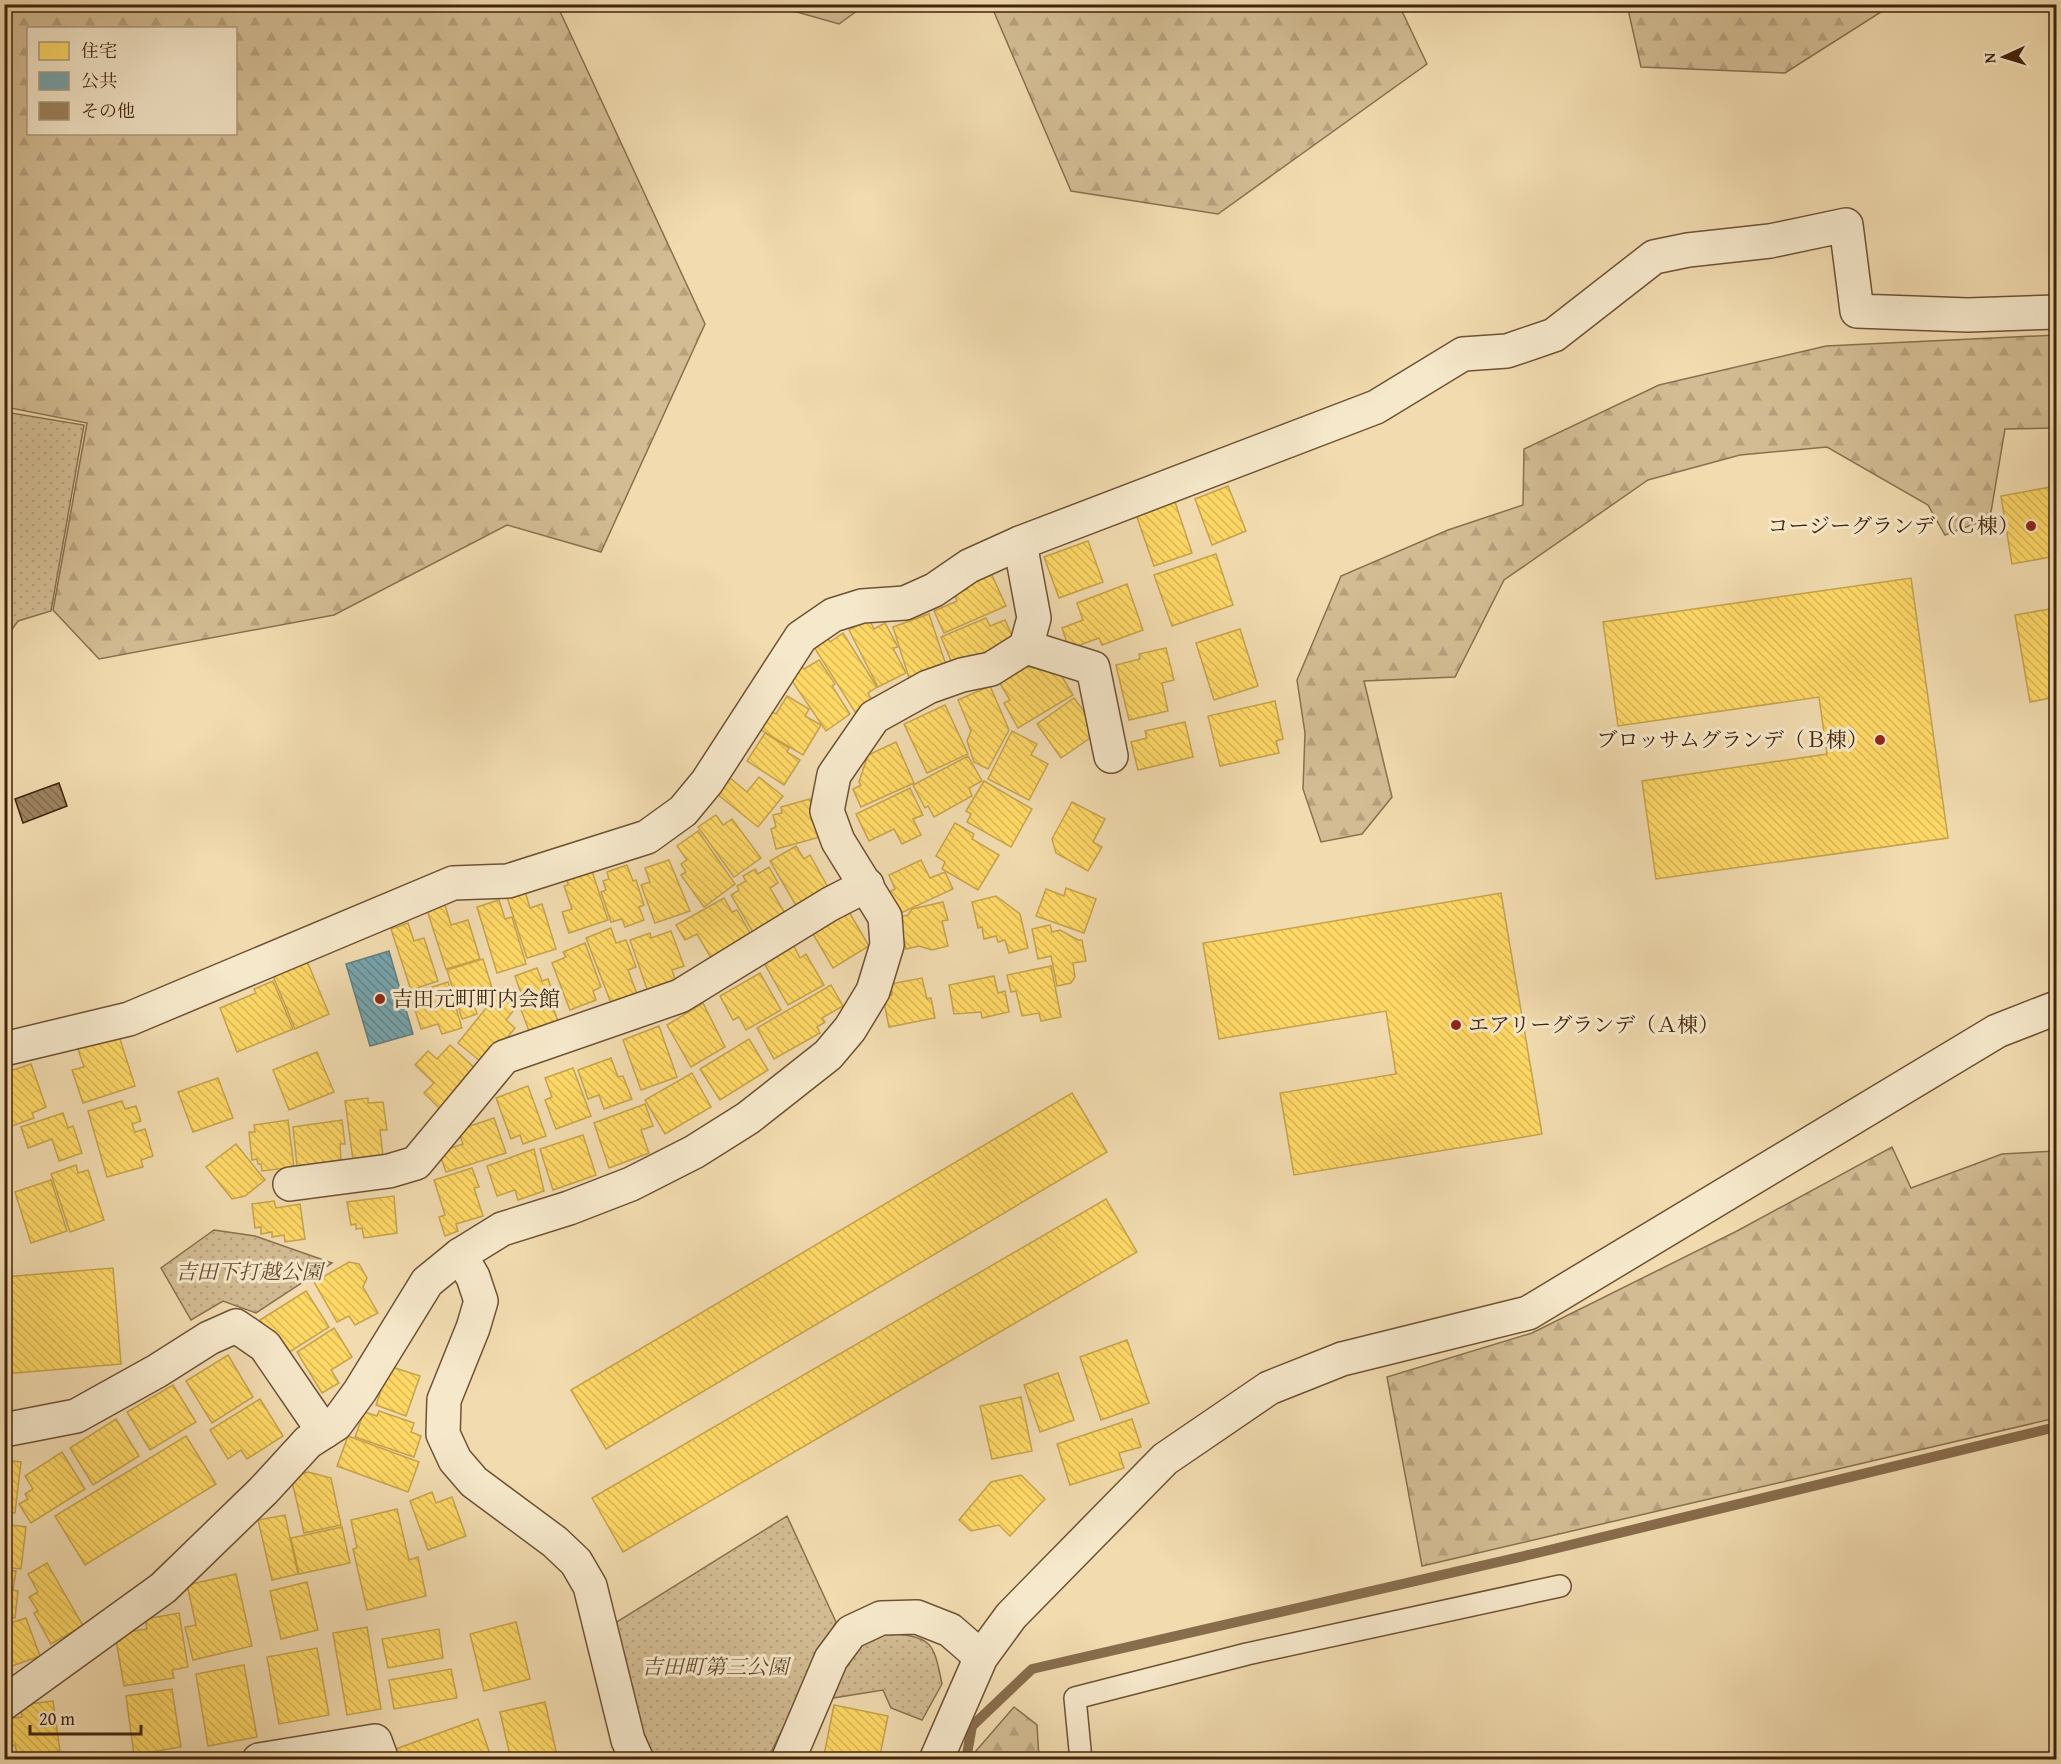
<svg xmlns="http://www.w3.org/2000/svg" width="2061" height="1764" font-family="'Gentium Book Plus','Noto Serif JP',serif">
<defs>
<pattern id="forest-firs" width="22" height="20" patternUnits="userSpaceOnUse" patternTransform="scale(1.5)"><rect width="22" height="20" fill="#d3bc93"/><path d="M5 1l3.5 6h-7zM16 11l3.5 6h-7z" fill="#b6a17d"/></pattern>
<pattern id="park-dots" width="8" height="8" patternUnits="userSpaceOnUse" patternTransform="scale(1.5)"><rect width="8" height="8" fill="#d3bc93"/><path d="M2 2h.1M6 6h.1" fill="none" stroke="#b6a17d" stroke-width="1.8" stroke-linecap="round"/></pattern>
<pattern id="homes-back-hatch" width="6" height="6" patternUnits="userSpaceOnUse" patternTransform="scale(1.5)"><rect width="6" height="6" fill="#ffd966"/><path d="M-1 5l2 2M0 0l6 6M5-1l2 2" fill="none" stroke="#dcba57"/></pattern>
<pattern id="public-back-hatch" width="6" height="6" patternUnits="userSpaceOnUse" patternTransform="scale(1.5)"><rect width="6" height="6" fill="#76a5af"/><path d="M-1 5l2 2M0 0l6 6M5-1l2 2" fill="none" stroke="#62868d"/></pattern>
<pattern id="building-back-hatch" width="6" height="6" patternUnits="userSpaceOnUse" patternTransform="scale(1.5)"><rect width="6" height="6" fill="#9d8360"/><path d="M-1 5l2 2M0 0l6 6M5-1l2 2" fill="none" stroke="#826b4d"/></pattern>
</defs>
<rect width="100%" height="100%" fill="#f1dbaf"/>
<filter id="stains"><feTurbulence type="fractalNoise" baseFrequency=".00333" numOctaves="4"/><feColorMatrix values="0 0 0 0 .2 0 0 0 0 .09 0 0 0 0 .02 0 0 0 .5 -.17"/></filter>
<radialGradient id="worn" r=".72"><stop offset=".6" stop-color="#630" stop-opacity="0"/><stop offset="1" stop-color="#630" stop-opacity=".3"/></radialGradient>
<!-- forest -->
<g fill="url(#forest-firs)" stroke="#8a704f" stroke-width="1.5" fill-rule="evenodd">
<path d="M4,5h553l148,319 -104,228 -94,-27 -173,90 -235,44 -46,-49 34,-187 -82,-16zM236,28v106h-208v-106z"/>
<polygon points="772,5 865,5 839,24"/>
<polygon points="991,5 1399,5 1427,64 1218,214 1071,191"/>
<polygon points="1627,5 1627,4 1892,5 1785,73 1641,67"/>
<polygon points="2056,335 2056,428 2005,429 1990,518 1945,535 1928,505 1827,447 1740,455 1648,480 1504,580 1455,677 1364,681 1392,797 1362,834 1321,842 1303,789 1305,733 1297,680 1341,576 1448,530 1523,505 1524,449 1659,385 1826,346"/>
<polygon points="1892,1147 1911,1188 2002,1154 2056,1151 2056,1418 1422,1566 1387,1377 1532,1333 1737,1231"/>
<polygon points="1014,1707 1037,1725 1039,1759 969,1759"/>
</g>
<!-- park -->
<g fill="url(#park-dots)" stroke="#8a704f" stroke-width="1.5">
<polygon points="5,412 84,425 51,611 18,621 5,639"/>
<polygon points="214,1230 255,1236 332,1263 256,1313 223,1301 191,1320 161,1268"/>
<polygon points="787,1516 836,1622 767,1760 655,1759 644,1737 615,1623"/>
<path d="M887,1632c45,7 46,7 55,52l-20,36 -31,-12 -8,-18 -50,8c11,-42 13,-50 54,-66z"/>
</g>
<!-- homes -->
<g fill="url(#homes-back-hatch)" stroke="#c6a34b" stroke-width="1.5">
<polygon points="1228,486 1246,531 1212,545 1195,499"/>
<polygon points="2056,486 2056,556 2012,564 2001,496"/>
<polygon points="1173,496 1192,553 1154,566 1134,509"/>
<polygon points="1088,541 1103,582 1059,598 1044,557"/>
<polygon points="1216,554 1233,605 1172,626 1154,575"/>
<polygon points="991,573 1006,606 944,633 934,611 957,601 954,594 967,589 964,584"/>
<polygon points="1911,578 1948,838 1656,879 1642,781 1827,754 1819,697 1618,726 1603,622"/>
<polygon points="1127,584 1143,630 1102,645 1099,638 1069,649 1062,628 1083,620 1077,603"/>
<polygon points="2056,608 2056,697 2030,702 2015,615"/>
<polygon points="929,614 947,668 910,681 893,627"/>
<polygon points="986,618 990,626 1005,620 1015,642 954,668 941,637"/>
<polygon points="869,619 874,629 885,623 898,647 893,648 906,673 878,687 849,630"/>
<polygon points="1240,629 1258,686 1214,700 1196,643"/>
<polygon points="843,633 877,687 868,693 872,700 855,712 814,647 828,638 830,642"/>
<polygon points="1166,648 1174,680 1162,683 1168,711 1129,720 1116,665 1140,659 1139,654"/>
<polygon points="819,660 835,684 832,686 850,714 826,731 788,675 801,666 804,669"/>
<polygon points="1022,665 1061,675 1073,695 1018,728 1004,703 1010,700 998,680"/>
<polygon points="990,686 1009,730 988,769 974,762 967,741 971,731 958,700"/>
<polygon points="787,696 809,709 805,716 821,725 803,755 756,727 767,709 776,714"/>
<polygon points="1074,698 1088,717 1093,736 1061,758 1037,724"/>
<polygon points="1275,701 1283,739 1276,741 1279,753 1220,766 1208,716"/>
<polygon points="945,705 968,754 927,773 904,724"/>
<polygon points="1185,722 1193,757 1138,770 1131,742 1147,738 1145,731"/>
<polygon points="1012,731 1037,744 1031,755 1048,764 1029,800 988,779"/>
<polygon points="765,733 789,748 787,752 800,760 784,785 747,761"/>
<polygon points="896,742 914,783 861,807 853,789 861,785 859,782 868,755"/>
<polygon points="968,756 982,781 969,788 972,796 934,817 928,806 925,808 913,785"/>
<polygon points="759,777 783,796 758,827 717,794 730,778 747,792"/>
<polygon points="984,781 1032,809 1011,847 967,822 971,814 966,811"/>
<polygon points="910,788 923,815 913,819 921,835 902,844 894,829 869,841 856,814"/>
<polygon points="810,799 820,837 776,849 771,829 776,827 773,815 782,813 781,807"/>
<polygon points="1072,802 1105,819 1093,842 1102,847 1088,871 1056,853 1052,839"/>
<polygon points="716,815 723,825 732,819 761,858 734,877 698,827"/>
<polygon points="955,823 974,834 972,839 999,855 978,890 942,869 945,862 936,856"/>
<polygon points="698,831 735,884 704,907 681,875 686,872 681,864 687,860 677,846"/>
<polygon points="796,846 804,859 810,855 830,891 798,909 770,861"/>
<polygon points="669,860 690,911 655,923 641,885 650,882 645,868"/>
<polygon points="921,860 930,878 945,872 953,889 899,914 889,892 895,889 889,875"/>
<polygon points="627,865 633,881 636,880 644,905 639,907 644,920 625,927 622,919 611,922 601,892 606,890 603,881 609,879 607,872"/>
<polygon points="769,867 778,883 770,888 786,915 754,934 731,895 739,890 737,886 746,881 743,876 755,869 758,874"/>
<polygon points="592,871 608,920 569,933 562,912 572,909 564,886 568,885 567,879"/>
<polygon points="524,888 530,908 542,904 556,949 527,958 506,894"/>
<polygon points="1066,888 1096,899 1084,933 1036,916 1046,889 1064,896"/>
<polygon points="1501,893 1542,1134 1294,1175 1280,1093 1396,1074 1386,1011 1219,1039 1203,943"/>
<polygon points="996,896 1020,914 1028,948 1009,953 1005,940 998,942 996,936 984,939 982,927 978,928 972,902"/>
<polygon points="724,898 732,912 737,910 751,935 711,958 697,934 685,940 676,925"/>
<polygon points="499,900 505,919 512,917 526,964 497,973 477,907"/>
<polygon points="943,902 948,920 942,921 948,946 932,950 919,946 906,949 904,939 900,940 895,918 908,915 912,909"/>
<polygon points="445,905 451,925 468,920 480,959 446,969 427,910"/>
<polygon points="849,912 869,946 833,968 813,934"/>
<polygon points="408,923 414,941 424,938 438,981 411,990 391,929"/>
<polygon points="1050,925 1052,932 1060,930 1078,940 1082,940 1086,961 1073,963 1075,977 1071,983 1057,986 1051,956 1038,959 1032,929"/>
<polygon points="611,928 616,943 626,940 636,967 628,970 637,994 611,1003 586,938"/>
<polygon points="671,931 684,966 672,970 676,982 648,992 630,940 650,933 651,938"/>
<polygon points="585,943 601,987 593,991 596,1000 570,1010 552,963 566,957 563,952"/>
<polygon points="794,946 800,958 806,954 824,985 788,1005 764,963"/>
<polygon points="483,959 493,991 479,995 482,1005 475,1008 477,1014 462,1019 447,970"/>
<polygon points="307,961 329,1014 295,1029 273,976"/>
<polygon points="1051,966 1061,1017 1041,1021 1039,1013 1022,1016 1016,991 1011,992 1007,975"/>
<polygon points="537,968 542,981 548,979 555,998 550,999 558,1021 529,1031 519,1004 524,1002 515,976"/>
<polygon points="760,973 781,1010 746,1030 739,1017 733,1020 720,996"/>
<polygon points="994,976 998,993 1005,991 1009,1012 982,1018 981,1012 954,1014 949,985"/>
<polygon points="922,978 927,999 931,998 935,1018 889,1027 883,997 892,995 890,984"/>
<polygon points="273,981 293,1029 237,1052 220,1008 256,993 254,989"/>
<polygon points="448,982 462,1028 442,1034 438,1024 421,1029 410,994"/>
<polygon points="831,985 843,1006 822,1018 825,1022 817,1027 820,1033 774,1059 757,1028"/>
<polygon points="499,992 517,1006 506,1020 515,1028 485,1065 458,1043"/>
<polygon points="703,1003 725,1047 691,1067 667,1025"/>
<polygon points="659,1026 677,1077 641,1090 623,1040"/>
<polygon points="118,1033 135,1086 83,1103 72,1070 84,1067 77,1046"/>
<polygon points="749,1039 768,1070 720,1100 700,1069"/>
<polygon points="450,1045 477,1070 441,1110 424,1093 434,1083 415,1065 428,1051 437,1059"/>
<polygon points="317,1052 334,1092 289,1110 273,1070"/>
<polygon points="611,1058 618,1077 623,1076 632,1099 604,1109 599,1095 588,1099 578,1070"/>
<polygon points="31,1064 46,1107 32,1113 34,1118 4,1129 4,1073"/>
<polygon points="573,1068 591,1116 556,1129 545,1100 552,1097 545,1078"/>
<polygon points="692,1073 711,1107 665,1134 645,1100"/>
<polygon points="218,1078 233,1118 193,1132 178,1092"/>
<polygon points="528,1086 546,1136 523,1144 520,1135 511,1139 496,1098"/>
<polygon points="1072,1093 1107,1152 606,1449 571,1390"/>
<polygon points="368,1098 368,1103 383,1102 387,1130 380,1130 383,1156 353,1160 345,1101"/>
<polygon points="122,1101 125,1109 136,1106 141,1121 132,1124 135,1132 145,1129 153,1156 141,1160 143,1167 107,1177 88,1111"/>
<polygon points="645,1104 653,1126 641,1130 649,1153 609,1168 594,1123"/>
<polygon points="63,1113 68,1128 73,1126 82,1153 59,1161 52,1139 28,1148 21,1127"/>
<polygon points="494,1118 506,1153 446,1172 439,1152 463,1144 458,1130"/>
<polygon points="288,1120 294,1167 262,1171 261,1164 258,1164 257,1159 252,1160 249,1132 255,1132 254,1125"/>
<polygon points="342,1120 345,1144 340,1144 341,1160 297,1166 293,1127"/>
<polygon points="583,1135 596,1175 553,1190 540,1149"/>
<polygon points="236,1144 265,1180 245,1196 232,1199 206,1167"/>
<polygon points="534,1149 544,1191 518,1200 515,1190 497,1196 487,1166"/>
<polygon points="76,1165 78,1173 88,1170 104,1220 70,1232 51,1174"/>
<polygon points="472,1168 479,1187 474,1188 483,1216 456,1224 458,1231 445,1236 439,1217 445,1215 434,1180"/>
<polygon points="51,1180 67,1231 31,1243 15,1192"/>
<polygon points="394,1196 397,1233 364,1238 362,1228 356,1229 356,1224 351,1225 347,1202"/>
<polygon points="1106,1199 1137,1252 623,1552 592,1498"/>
<polygon points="274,1201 276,1208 300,1204 305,1239 285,1242 284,1235 272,1237 272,1232 261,1234 261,1227 255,1228 252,1204"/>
<polygon points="349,1262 359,1264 367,1278 363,1287 378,1313 355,1325 349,1316 337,1322 314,1282"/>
<polygon points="113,1268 121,1364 4,1374 4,1277"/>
<polygon points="306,1291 329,1327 288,1353 274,1331 269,1334 260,1320"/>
<polygon points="334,1328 352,1357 331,1370 339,1383 322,1393 297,1352"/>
<polygon points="1127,1340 1149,1403 1101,1420 1080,1357"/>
<polygon points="228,1355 253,1397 212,1423 186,1381"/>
<polygon points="389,1366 420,1376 406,1416 376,1405"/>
<polygon points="1058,1373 1074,1420 1040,1432 1024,1385"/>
<polygon points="173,1385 196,1422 150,1450 127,1412"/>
<polygon points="1021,1397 1032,1451 992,1459 980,1406"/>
<polygon points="260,1399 283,1436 247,1459 241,1450 228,1459 210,1430"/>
<polygon points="379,1411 414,1423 411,1432 421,1436 414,1457 355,1437 364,1412 377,1416"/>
<polygon points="116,1419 139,1456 93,1485 70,1448"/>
<polygon points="1132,1419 1141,1447 1119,1453 1124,1468 1070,1485 1057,1444"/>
<polygon points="186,1436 216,1484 85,1565 55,1516"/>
<polygon points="348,1436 419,1462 408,1492 337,1466"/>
<polygon points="62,1452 85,1489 31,1523 19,1504 28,1499 25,1494 33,1489 25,1476"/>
<polygon points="4,1460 21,1462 15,1513 4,1511"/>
<polygon points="308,1472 331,1478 341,1525 304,1533 291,1477"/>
<polygon points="1021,1475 1045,1499 1010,1536 999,1525 971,1531 959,1520 991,1482"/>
<polygon points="432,1492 436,1503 452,1497 466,1536 428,1550 410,1501"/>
<polygon points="397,1509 409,1560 418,1557 426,1596 367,1610 353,1549 357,1548 351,1520"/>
<polygon points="285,1515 298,1574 272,1580 258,1520"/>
<polygon points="4,1524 26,1527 21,1569 4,1567"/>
<polygon points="342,1527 350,1563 299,1574 291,1538"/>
<polygon points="47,1563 83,1626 51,1644 34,1613 38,1611 29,1597 38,1592 28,1574"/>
<polygon points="4,1570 16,1571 13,1590 18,1591 15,1618 4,1617"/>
<polygon points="236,1574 252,1646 193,1660 185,1627 196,1625 187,1585"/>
<polygon points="307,1582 318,1630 281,1639 270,1591"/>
<polygon points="179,1613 188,1667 172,1670 174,1678 124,1686 115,1634 147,1629 145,1619"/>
<polygon points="26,1618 40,1656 4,1669 4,1625"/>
<polygon points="516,1622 530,1679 484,1691 470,1634"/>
<polygon points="367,1627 381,1709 347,1715 333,1633"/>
<polygon points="439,1629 443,1658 388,1668 382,1639"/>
<polygon points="317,1648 329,1715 279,1724 267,1657"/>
<polygon points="244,1665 257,1737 208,1746 196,1674"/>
<polygon points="451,1669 457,1698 394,1709 389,1680"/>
<polygon points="172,1689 181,1747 134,1755 126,1696"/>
<polygon points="53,1701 60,1751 18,1757 15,1745 4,1746 4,1719 22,1717 20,1705"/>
<polygon points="545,1702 558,1760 511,1760 500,1712"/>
<polygon points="834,1705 888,1716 879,1760 823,1760"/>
<polygon points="478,1719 492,1760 397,1760 393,1750"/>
</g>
<!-- public -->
<polygon fill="url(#public-back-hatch)" stroke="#667e7e" stroke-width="1.5" points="389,951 413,1034 370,1046 346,964"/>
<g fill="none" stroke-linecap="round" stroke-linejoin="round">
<!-- stream -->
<polyline stroke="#886d4c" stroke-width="10" points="966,1760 972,1726 1032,1669 1537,1553 2056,1427"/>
</g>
<!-- building -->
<polygon fill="url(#building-back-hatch)" stroke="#42240b" stroke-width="1.5" points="59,783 67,806 23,823 15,799"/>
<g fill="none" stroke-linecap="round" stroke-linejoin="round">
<defs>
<polyline id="service" points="1081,1760 1075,1698 1247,1654 1560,1586"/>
<g id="minor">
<polyline points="1026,647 1093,668 1111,756"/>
<polyline points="4,1049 129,1019 453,883 508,881 647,837 683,811 707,782 801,637 833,615 862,606 905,603 934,590 969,566 1020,543 1376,407 1463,354 1507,351 1554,335 1654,257 1688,250 1770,241 1846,225 1857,311 1968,315 2056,312"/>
<polyline points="290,1184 389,1171 416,1163 504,1057 680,996 830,904 867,885"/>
<polyline points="460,1255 473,1277 481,1301 473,1328 444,1400 443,1434 455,1460 474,1482 555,1542 576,1562 590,1586 628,1740 637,1760"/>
<polyline points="4,1430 76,1416 157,1371 209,1338 236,1326 265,1346 324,1432"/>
<polyline points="4,1703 163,1588 263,1491 308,1442 336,1424 360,1391 427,1282 460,1255 502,1229 569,1208 631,1184 694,1152 748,1118 828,1055 850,1029 873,991 887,945 885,917 838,841 827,811 834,775 874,717 928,687 962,675 991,669 1026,647 1034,618 1020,543"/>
<polyline points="259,1760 375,1741 382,1760"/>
<polyline points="788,1760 831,1659 851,1632 881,1618 917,1617 950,1630 981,1657"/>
<polyline points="936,1760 981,1657 1011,1616 1165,1459 1269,1388 1342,1359 1528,1313 1997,1031 2056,1008"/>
</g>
</defs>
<!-- service casing -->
<use href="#service" stroke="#6e5234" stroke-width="24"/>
<!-- minor casing -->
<use href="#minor" stroke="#6e5234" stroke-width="36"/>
<!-- service -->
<use href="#service" stroke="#f6e8cb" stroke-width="21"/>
<!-- minor -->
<use href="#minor" stroke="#f6e8cb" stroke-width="33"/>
</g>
<!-- markers -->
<g fill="#8f2418" stroke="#f6e8cb" stroke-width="2">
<circle cx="2031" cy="526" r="6"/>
<circle cx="1880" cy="740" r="6"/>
<circle cx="380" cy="999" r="6"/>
<circle cx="1456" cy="1025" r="6"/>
</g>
<g text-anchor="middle" stroke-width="6" stroke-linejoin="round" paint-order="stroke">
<!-- poi labels -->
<g font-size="21" fill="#42240b" stroke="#f6e8cb" text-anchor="end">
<text x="2019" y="533">コージーグランデ（Ｃ棟）</text>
<text x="1868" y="747">ブロッサムグランデ（Ｂ棟）</text>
<text x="392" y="1006" text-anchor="start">吉田元町町内会館</text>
<text x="1468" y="1032" text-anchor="start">エアリーグランデ（Ａ棟）</text>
</g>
<!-- park labels -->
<g font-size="21" font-style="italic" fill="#664a2d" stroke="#f6e8cb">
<text x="249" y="1279">吉田下打越公園</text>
<text x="715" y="1674">吉田町第三公園</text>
</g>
</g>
<!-- margin -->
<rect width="2061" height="1764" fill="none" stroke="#f1dbaf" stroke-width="24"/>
<rect x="6" y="6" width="2049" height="1752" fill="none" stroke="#42240b" stroke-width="3"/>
<rect x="12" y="12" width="2037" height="1740" fill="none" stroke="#42240b" stroke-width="1.5"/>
<!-- legend -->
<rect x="27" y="27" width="210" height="108" fill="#f6e8cb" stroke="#ae9a7e" stroke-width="1.5"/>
<rect x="39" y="42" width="30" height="18" fill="#ffd966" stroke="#ae9a7e" stroke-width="1.5"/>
<text x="81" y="57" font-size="18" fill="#42240b">住宅</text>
<rect x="39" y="72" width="30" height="18" fill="#76a5af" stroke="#ae9a7e" stroke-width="1.5"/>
<text x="81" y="87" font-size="18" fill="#42240b">公共</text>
<rect x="39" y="102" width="30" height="18" fill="#9d8360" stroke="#ae9a7e" stroke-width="1.5"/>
<text x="81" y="117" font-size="18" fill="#42240b">その他</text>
<!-- north arrow -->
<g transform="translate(2004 57) rotate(266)" stroke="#f6e8cb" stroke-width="4.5" paint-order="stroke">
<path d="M0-4.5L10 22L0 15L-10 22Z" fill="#42240b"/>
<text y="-9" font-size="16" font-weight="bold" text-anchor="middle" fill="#42240b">N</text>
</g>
<!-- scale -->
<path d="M30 1725v9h111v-9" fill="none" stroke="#42240b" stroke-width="3"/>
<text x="39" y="1725" font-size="18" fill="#42240b" stroke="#f6e8cb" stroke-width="4.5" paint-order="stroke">20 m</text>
<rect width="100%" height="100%" filter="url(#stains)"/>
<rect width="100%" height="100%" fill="url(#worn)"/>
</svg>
